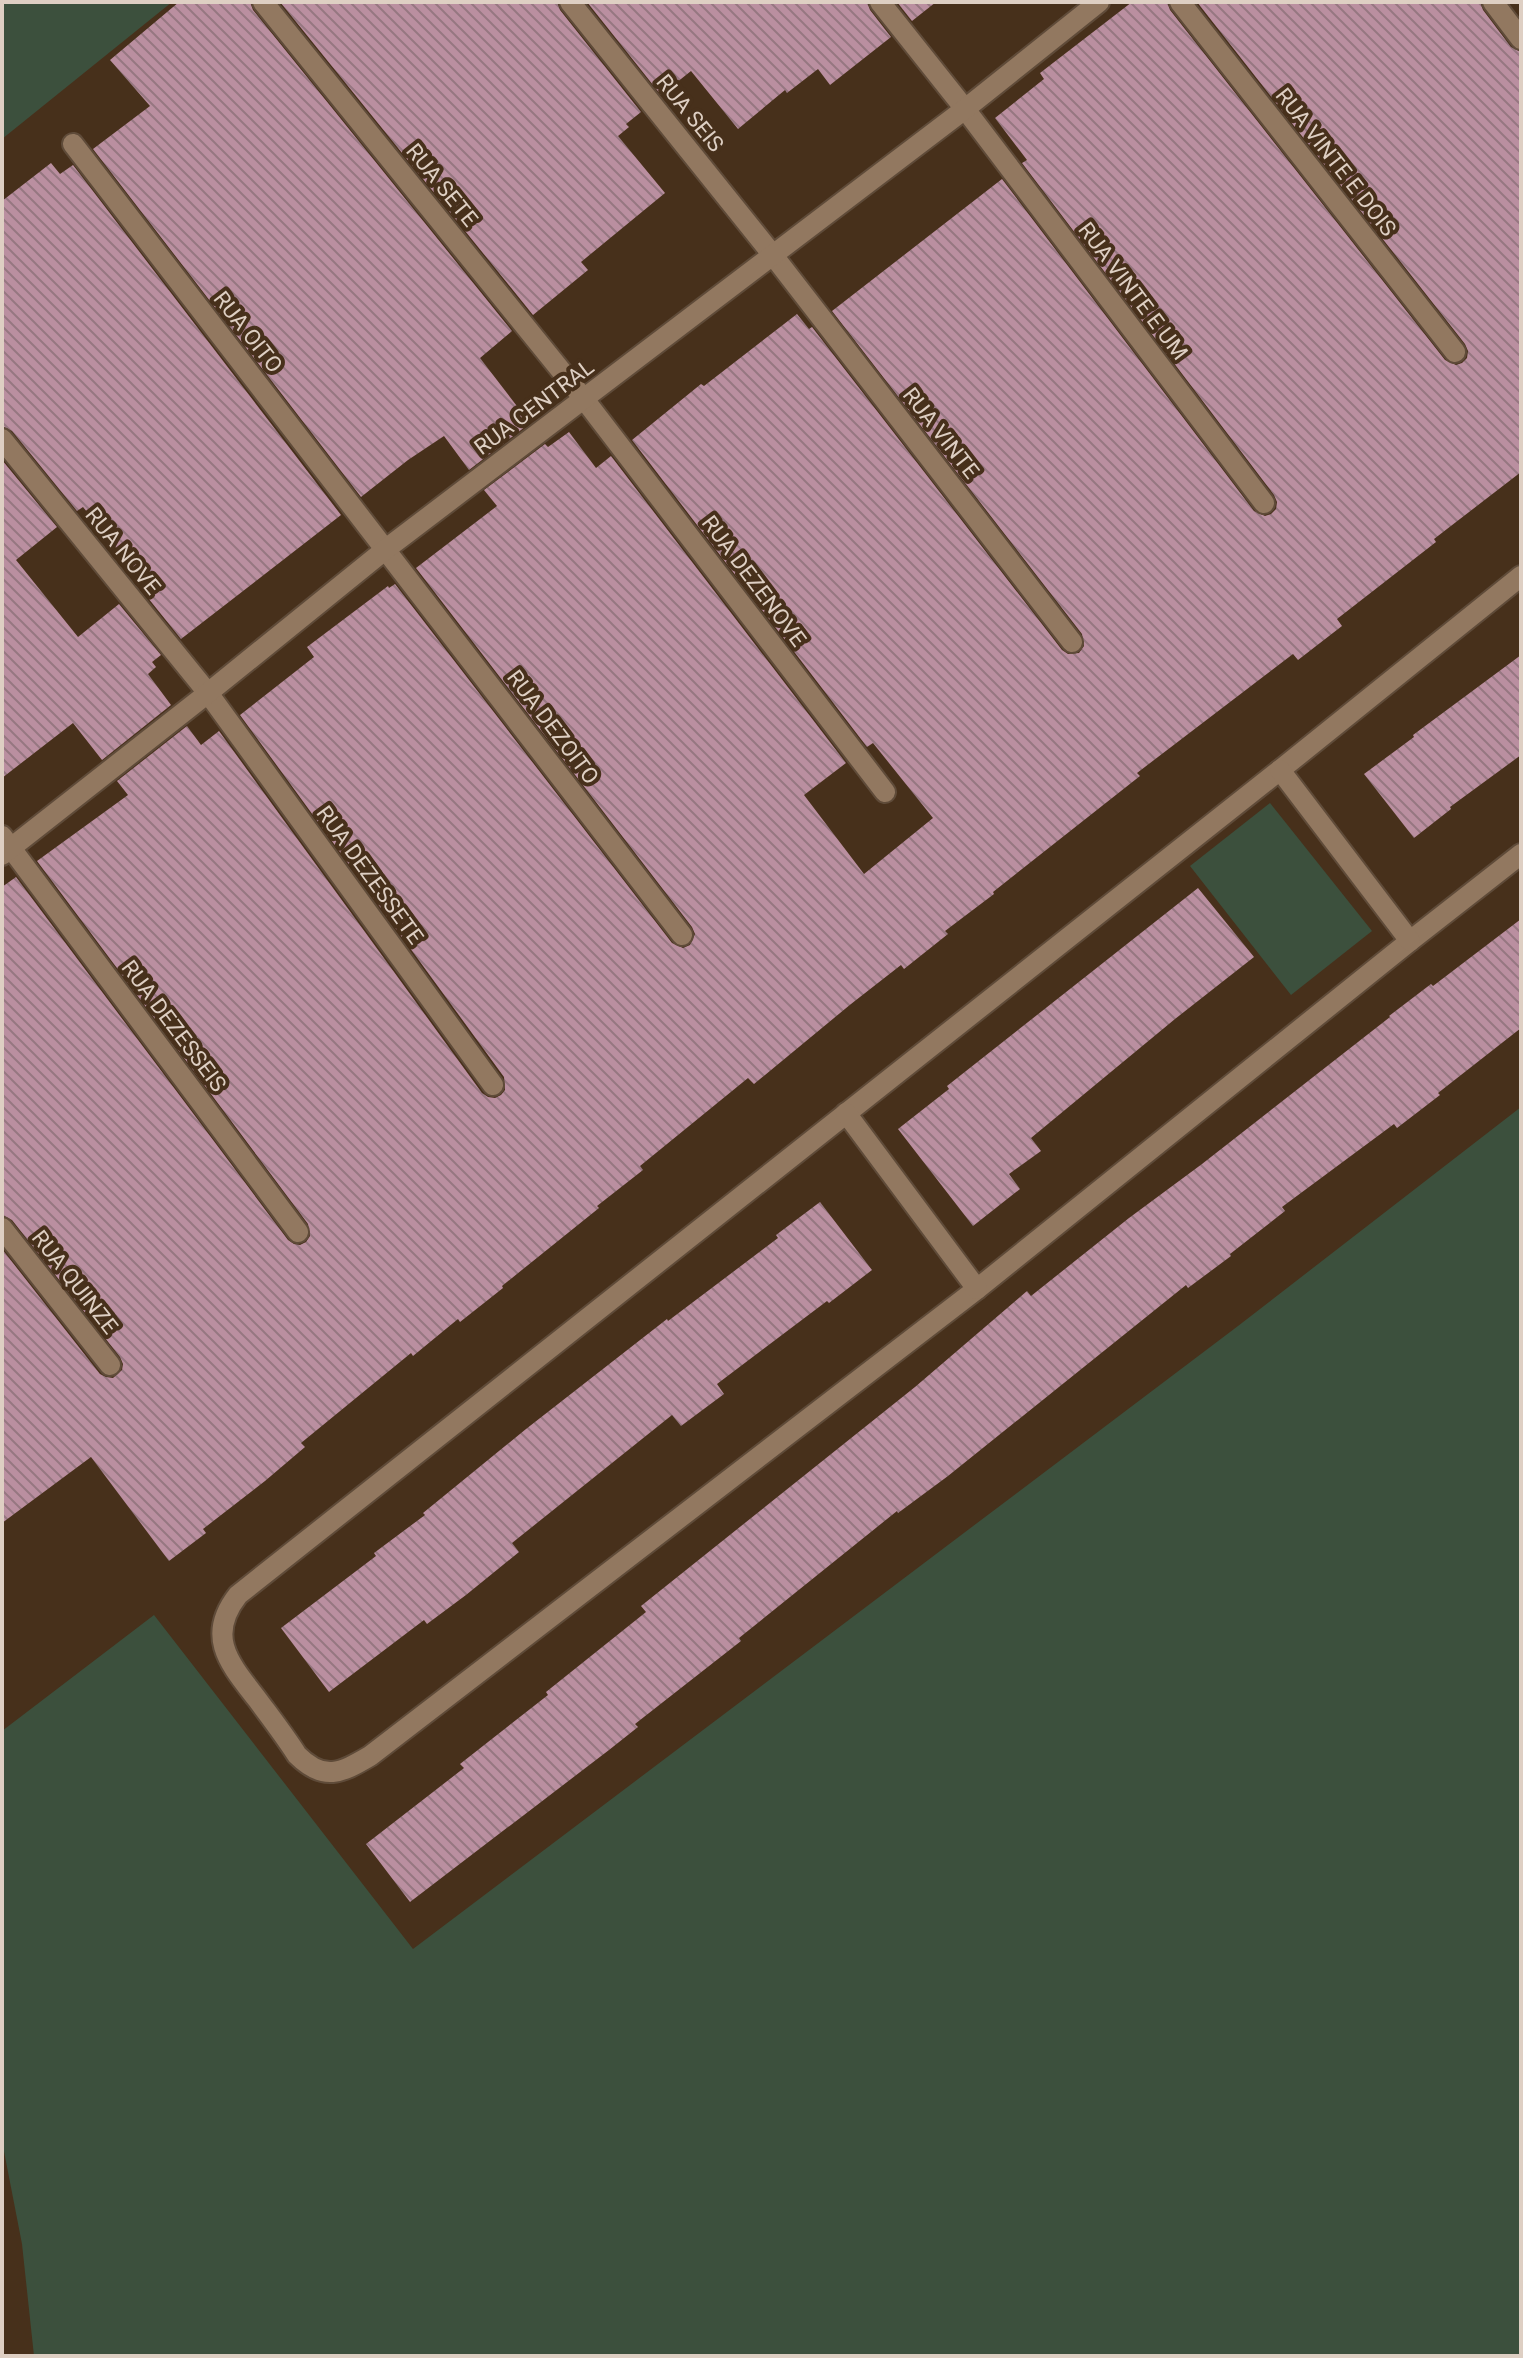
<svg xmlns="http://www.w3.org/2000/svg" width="1523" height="2358" font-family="Roboto,sans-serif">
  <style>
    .green { fill: #3c503d }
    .building { fill: url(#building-back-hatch) }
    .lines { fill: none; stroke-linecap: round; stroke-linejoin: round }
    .minor-casing { stroke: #5f4b39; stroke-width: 24 }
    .minor { stroke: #927860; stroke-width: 20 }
    .labels { text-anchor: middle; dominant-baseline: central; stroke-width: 8; stroke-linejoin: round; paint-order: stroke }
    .street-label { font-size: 22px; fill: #decfc3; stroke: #47301b }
  </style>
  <defs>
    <pattern id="building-back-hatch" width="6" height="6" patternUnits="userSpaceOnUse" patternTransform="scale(2)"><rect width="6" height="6" fill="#ba8fa0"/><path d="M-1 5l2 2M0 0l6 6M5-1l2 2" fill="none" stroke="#967781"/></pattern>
  </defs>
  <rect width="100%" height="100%" fill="#47301b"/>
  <g class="green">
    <path d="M2,2H172L2,139Z"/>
    <path d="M1270,803L1372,931L1291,995L1190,866Z"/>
    <path d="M1521,1107V2356H34L22,2244L2,2141V1731L154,1615L413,1949L1238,1326Z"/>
  </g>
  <g class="building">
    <path d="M179,2H250L253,10L512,331L480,358L530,423L469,470L444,436L408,460L361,497L93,149L150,106L110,60Z"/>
    <path d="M280,2H557L560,10L641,112L626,124L629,127L618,136L665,193L581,262L588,270L533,315Z"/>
    <path d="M587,2H867L870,10L891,37L830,85L818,69L787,93L785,90L738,129L691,71L661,95Z"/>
    <path d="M897,2H936L912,21Z"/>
    <path d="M1132,2H1167L1170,10L1445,360L1456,365L1462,363L1467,358L1468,351L1465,344L1197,2H1480L1483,10L1511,47L1521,52V472L1434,539L1436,542L1337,619L1342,626L1298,660L1293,654L1137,773L1140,776L993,892L994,894L945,931L948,934L904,969L901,965L851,1004L754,1084L748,1078L640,1166L643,1170L597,1206L599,1208L502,1286L503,1288L460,1322L458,1319L413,1356L411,1353L301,1443L305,1447L265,1481L203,1529L206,1533L169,1561L91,1457L2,1523V1249L100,1374L106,1377L113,1378L122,1370L123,1364L120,1357L12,1220L2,1215V887L16,877L288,1240L294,1244L300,1245L306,1242L310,1236L308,1224L37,861L128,795L117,781L187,726L201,745L219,731L482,1093L488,1097L495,1098L501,1095L505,1090L504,1077L240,715L314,657L307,647L388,586L389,588L395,584L672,943L683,948L690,945L695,934L692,927L416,568L497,506L484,490L545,444L548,447L569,432L596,468L611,456L846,763L804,795L864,874L933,818L873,743L867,747L632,440L701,384L704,386L797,314L809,329L812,327L1062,650L1068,654L1079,653L1084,646L1082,634L832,311L1002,179L1254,511L1265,516L1271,514L1276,509L1277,502L1274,495L1022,163L1027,160L995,118L1044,79L1040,73Z"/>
    <path d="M51,163L60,174L73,165L341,515L181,639L140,588L145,584L83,507L77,511L12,431L2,426V201Z"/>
    <path d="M2,460L57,527L16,560L78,637L119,604L161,655L152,662L156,667L148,674L171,705L102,760L73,723L2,778Z"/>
    <path d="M1521,655V755L1450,807L1451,809L1414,838L1364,774L1414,737L1413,735Z"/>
    <path d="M1198,888L1254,957L1175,1019L1031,1138L1041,1151L1009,1174L1020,1189L973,1226L898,1129L949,1089L947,1086Z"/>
    <path d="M1521,919V1028L1438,1093L1440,1095L1397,1128L1394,1124L1282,1207L1285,1211L1230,1254L1231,1256L1188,1288L1186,1285L948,1476L898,1513L897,1511L739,1638L741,1641L635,1724L638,1727L609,1750L410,1902L366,1844L464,1768L460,1764L548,1695L546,1692L646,1612L641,1606L915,1387L1027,1291L1031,1296L1129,1218L1202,1164L1390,1017L1389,1016L1431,984L1433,986Z"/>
    <path d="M820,1202L872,1270L829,1303L827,1301L717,1384L724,1394L681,1426L672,1415L512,1543L519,1552L466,1595L427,1624L424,1620L329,1692L281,1628L376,1556L374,1553L425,1515L423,1513L526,1429L667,1319L668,1321L778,1238L776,1235Z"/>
  </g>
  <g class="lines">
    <g class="minor-casing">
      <g id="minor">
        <path d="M263,2L584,399L885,792"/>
        <path d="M570,2L772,254L1072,642"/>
        <path d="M880,2L965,109L1264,503"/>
        <path d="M1180,2L1455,352"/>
        <path d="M1493,2L1521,39"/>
        <path d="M73,144L682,935"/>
        <path d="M2,439L208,693L493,1085"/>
        <path d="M1521,576L1280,770L238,1595C205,1637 230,1664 257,1699C271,1718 285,1736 297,1755C324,1782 341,1773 370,1756L977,1289L1410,941L1521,854"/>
        <path d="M1280,770L1410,941"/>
        <path d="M2,836L298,1232"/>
        <path d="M2,855L208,693L386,549L965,109L1099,2"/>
        <path d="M846,1113L977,1289"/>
        <path d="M2,1228L110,1365"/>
      </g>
    </g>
    <use href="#minor" class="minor"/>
  </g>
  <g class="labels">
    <g class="street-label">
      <text transform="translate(690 113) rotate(51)">RUA SEIS</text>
      <text transform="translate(1336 162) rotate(52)">RUA VINTE E DOIS</text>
      <text transform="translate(442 185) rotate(51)">RUA SETE</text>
      <text transform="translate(1133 291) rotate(53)">RUA VINTE E UM</text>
      <text transform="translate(248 332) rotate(52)">RUA OITO</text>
      <text transform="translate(534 407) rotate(-37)">RUA CENTRAL</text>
      <text transform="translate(941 433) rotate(52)">RUA VINTE</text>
      <text transform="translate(123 551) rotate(51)">RUA NOVE</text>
      <text transform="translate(754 581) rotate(53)">RUA DEZENOVE</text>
      <text transform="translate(553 727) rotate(53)">RUA DEZOITO</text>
      <text transform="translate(370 875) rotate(54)">RUA DEZESSETE</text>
      <text transform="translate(174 1026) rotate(53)">RUA DEZESSEIS</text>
      <text transform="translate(75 1282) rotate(52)">RUA QUINZE</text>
    </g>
  </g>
  <rect width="1523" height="2358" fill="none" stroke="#decfc3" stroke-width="8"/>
</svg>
